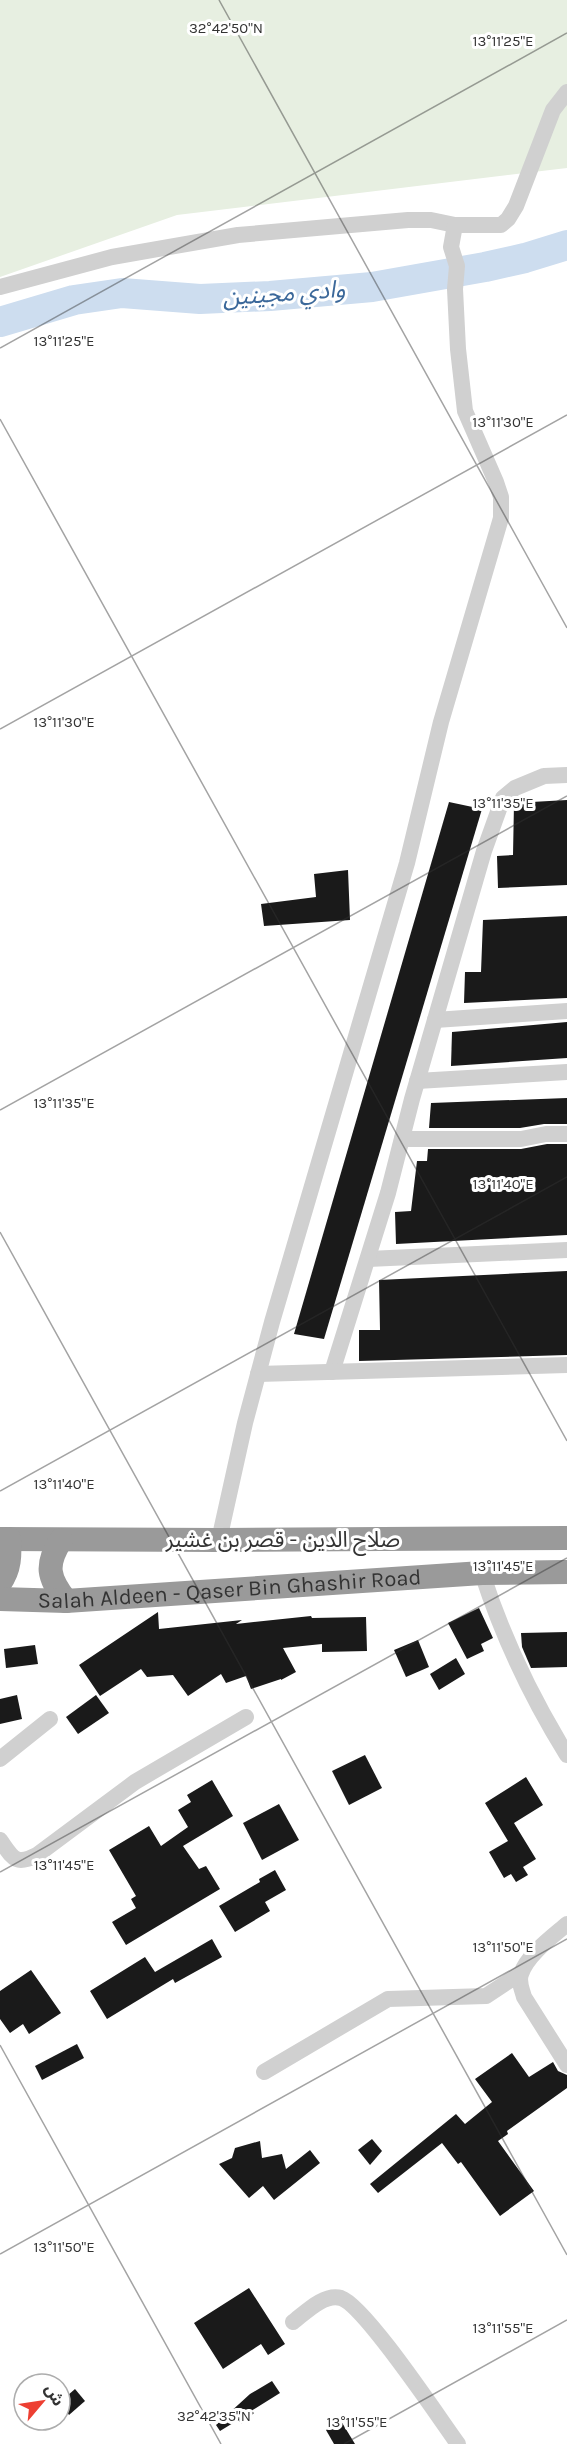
<svg xmlns="http://www.w3.org/2000/svg" width="567" height="2444" font-family="Karla,'Noto Sans Arabic',sans-serif">
  <style>
    .green { fill: #e7efe1 }
    .lines { fill: none; stroke-linecap: round; stroke-linejoin: round }
    .river { stroke: #cdddef; stroke-width: 30 }
    .building { fill: #1a1a1a }
    .minor { stroke: #d0d0d0; stroke-width: 16 }
    .highway { stroke: #9a9a9a; stroke-width: 24 }
    .ticks { fill: none; stroke: #333; stroke-width: 1.5; stroke-opacity: 0.45 }
    .labels { text-anchor: middle; dominant-baseline: central; stroke-width: 6; stroke-linejoin: round; paint-order: stroke }
    .street-label { font-size: 22px; fill: #333; stroke: #fff }
    .water-label { font-size: 24px; font-style: italic; fill: #3b689a; stroke: #fff }
    .ticks-label { font-size: 15px; text-anchor: middle; fill: #333; stroke: #fff; stroke-width: 6; stroke-linejoin: round; paint-order: stroke }
  </style>
  <rect width="100%" height="100%" fill="#fff"/>
  <path class="green" d="M0,0H567V168L177,215L0,277Z"/>
  <g class="lines">
    <path class="river" d="M0,322L74,300L122,293L200,299L270,296L372,287L485,267L525,258L567,245"/>
  </g>
  <g class="building">
    <path d="M567,800V885L498,888L497,856L513,855L514,803Z"/>
    <path d="M449,802L482,809L324,1339L294,1334Z"/>
    <path d="M348,870L350,920L264,926L261,904L316,897L314,874Z"/>
    <path d="M567,916V998L464,1003L465,972H481L483,920Z"/>
    <path d="M567,1022V1058L451,1066L452,1032Z"/>
    <path d="M567,1098V1124H544L520,1128H429L431,1103Z"/>
    <path d="M547,1144H567V1235L396,1244L395,1212L411,1211L417,1161H427L428,1149H521Z"/>
    <path d="M567,1271V1355L359,1361V1330H380L379,1280Z"/>
    <path d="M479,1608L493,1638L481,1644L484,1651L467,1659L448,1623Z"/>
    <path d="M158,1612L159,1629L242,1620L236,1624L311,1616L312,1618L366,1617L367,1651L322,1652V1644L283,1648L296,1672L281,1680V1679L251,1689L246,1676L226,1683L221,1674L188,1696L173,1675L147,1677L141,1669L100,1696L79,1665Z"/>
    <path d="M567,1632V1667L531,1668L522,1647L521,1633Z"/>
    <path d="M418,1640L429,1667L406,1677L394,1650Z"/>
    <path d="M35,1645L38,1664L6,1668L4,1649Z"/>
    <path d="M456,1658L465,1674L439,1690L430,1674Z"/>
    <path d="M17,1695L22,1719L0,1724V1699Z"/>
    <path d="M96,1695L109,1713L78,1734L66,1717Z"/>
    <path d="M365,1755L382,1788L349,1805L332,1771Z"/>
    <path d="M526,1777L543,1805L514,1823L536,1859L523,1867L528,1875L516,1882L511,1874L504,1878L489,1852L508,1841L485,1803Z"/>
    <path d="M212,1780L233,1816L183,1846L199,1869L206,1866L220,1889L126,1945L112,1922L136,1908L131,1899L136,1896L109,1850L149,1826L161,1846L188,1827L178,1810L191,1802L187,1795Z"/>
    <path d="M279,1804L299,1840L262,1860L243,1823Z"/>
    <path d="M275,1870L286,1890L265,1902L270,1911L235,1932L219,1906L260,1882L259,1879Z"/>
    <path d="M212,1939L222,1957L175,1983L173,1979L107,2019L90,1991L145,1957L155,1972Z"/>
    <path d="M31,1970L61,2013L29,2034L23,2024L10,2033L0,2019V1991Z"/>
    <path d="M77,2044L84,2058L42,2080L35,2066Z"/>
    <path d="M512,2053L529,2077L553,2062L558,2071L567,2075V2088L507,2131L508,2134L498,2141L534,2191L500,2216L461,2162L458,2164L442,2143L378,2193L370,2184L456,2114L465,2124L492,2102L475,2079Z"/>
    <path d="M372,2139L382,2151L370,2165L358,2150Z"/>
    <path d="M260,2141L262,2158L282,2154L286,2169L310,2150L320,2163L274,2200L263,2186L249,2198L219,2164L232,2158L235,2148Z"/>
    <path d="M249,2288L285,2344L268,2355L261,2344L223,2369L194,2323Z"/>
    <path d="M272,2381L280,2393L251,2411L254,2413L242,2424L238,2420L220,2431L216,2425L250,2394Z"/>
    <path d="M75,2389L85,2401L69,2415L60,2402Z"/>
    <path d="M341,2421L355,2444H334L326,2430Z"/>
  </g>
  <g class="lines">
    <g class="minor">
      <path d="M0,287L112,257L238,235L408,220H431L455,225H501L508,219L516,206L553,110L567,92"/>
      <path d="M435,1020L567,1011"/>
      <path d="M417,1081L567,1072"/>
      <path d="M402,1139H521L546,1134H567"/>
      <path d="M368,1259L567,1250"/>
      <path d="M332,1372L388,1193L412,1099L484,851L503,798L515,788L544,776L567,775"/>
      <path d="M258,1374L567,1365"/>
      <path d="M219,1540L245,1423L272,1322L407,863L441,722L501,518V497L496,482L465,411L458,349L455,289L457,266L451,247L455,225"/>
      <path d="M482,1573C503,1638 531,1697 567,1755"/>
      <path d="M0,1759L50,1719"/>
      <path d="M0,1840C13,1858 15,1866 37,1855L135,1782L246,1717"/>
      <path d="M567,1924C553,1936 527,1955 521,1974C518,1982 522,1989 524,1997L567,2065"/>
      <path d="M264,2072L388,1999L486,1996L521,1973"/>
      <path d="M293,2322C305,2313 324,2293 341,2298C365,2306 439,2418 458,2444"/>
    </g>
    <g class="highway">
      <path d="M0,1539L219,1540L567,1538"/>
      <path d="M61,1540C45,1565 48,1578 66,1601"/>
      <path d="M0,1583C10,1569 10,1555 9,1539"/>
      <path id="s1" d="M0,1599L66,1601L482,1573L567,1572"/>
    </g>
  </g>
  <path class="ticks" d="M219,0L567,628M0,348L567,33M0,419L567,1441M0,729L567,415M0,1110L567,796M0,1232L567,2255M0,1491L567,1177M0,1872L567,1558M0,2045L221,2444M0,2254L567,1939M344,2444L567,2320"/>
  <g class="labels">
    <g class="street-label">
      <text x="283" y="1540">صلاح الدين - قصر بن غشير</text>
      <text stroke="none"><textPath href="#s1" startOffset="230">Salah Aldeen - Qaser Bin Ghashir Road</textPath></text>
    </g>
    <g class="water-label">
      <text transform="translate(284 293) rotate(-4)">وادي مجينين</text>
    </g>
  </g>
  <g class="ticks-label">
    <text x="226" y="33">32°42'50"N</text>
    <text x="503" y="46">13°11'25"E</text>
    <text x="64" y="346">13°11'25"E</text>
    <text x="503" y="427">13°11'30"E</text>
    <text x="64" y="727">13°11'30"E</text>
    <text x="503" y="808">13°11'35"E</text>
    <text x="64" y="1108">13°11'35"E</text>
    <text x="503" y="1189">13°11'40"E</text>
    <text x="64" y="1489">13°11'40"E</text>
    <text x="503" y="1571">13°11'45"E</text>
    <text x="64" y="1870">13°11'45"E</text>
    <text x="503" y="1952">13°11'50"E</text>
    <text x="64" y="2252">13°11'50"E</text>
    <text x="503" y="2333">13°11'55"E</text>
    <text x="214" y="2421">32°42'35"N</text>
    <text x="357" y="2427">13°11'55"E</text>
  </g>
  <g transform="translate(42 2402) rotate(61)"><circle r="28" fill="#ffffff" stroke="#adadad" stroke-width="1.5"/>
  <path d="M0-4.5L10 22L0 15L-10 22Z" fill="#ed3f32"/>
  <text y="-9" font-size="16" font-weight="bold" text-anchor="middle" fill="#333333">ش</text>
  </g>
</svg>
